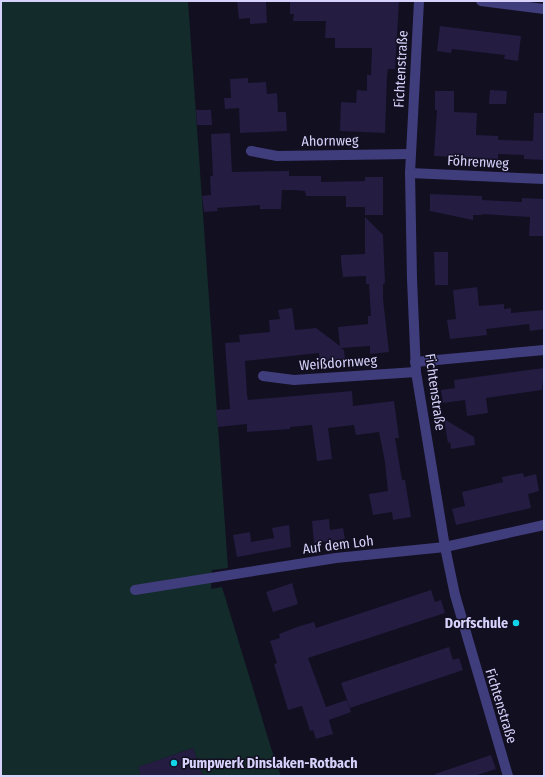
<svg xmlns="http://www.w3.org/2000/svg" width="545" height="777" font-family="'Fira Sans Condensed',sans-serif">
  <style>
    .green { fill: #132b2a }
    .building { fill: #241c41 }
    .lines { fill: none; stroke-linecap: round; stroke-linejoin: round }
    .minor { stroke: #403d7d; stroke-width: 10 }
    .poi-dot { fill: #11d4ea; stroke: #120f21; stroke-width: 1.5 }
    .labels { text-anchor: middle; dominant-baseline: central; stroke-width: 3; stroke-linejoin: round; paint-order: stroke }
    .street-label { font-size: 14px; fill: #d7d2fc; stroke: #120f21 }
    .poi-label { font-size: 14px; font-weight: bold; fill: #d7d2fc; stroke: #120f21; text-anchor: end }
  </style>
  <rect width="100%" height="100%" fill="#120f21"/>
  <path class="green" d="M1,1H188L228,568L212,570L211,589L222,587L272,751L281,776H203L193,748L139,767L141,776H1Z"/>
  <g class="building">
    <path d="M237,1H266L267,23L250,24V18L239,19Z"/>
    <path d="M290,1H399L395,69H388L387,76L385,133L340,131L341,102L356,103L357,90L367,91V75H371L372,48H335V38H325L326,21H293L294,14H290Z"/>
    <path d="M440,26L521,36L518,61L504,59L505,55L452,49L451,53L437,51Z"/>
    <path d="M248,78V83L266,82L267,94L277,93L278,112H286L287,131L240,133L239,108L225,109L224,98H231L230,79Z"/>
    <path d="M490,90L507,91L506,104H489Z"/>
    <path d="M435,91H454V112L477,113L476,135L498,136V140L533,141L534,113H544V160L524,159V155L498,154V162L483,161V158L434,156L437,110H435Z"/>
    <path d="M196,110H211L212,125H197Z"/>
    <path d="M230,133L232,172L289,171V176H321V182L365,181V177H383V215H365V207H346V196H306L305,191L295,190H282L281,209H260V205L217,208L218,211L204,212L202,196L211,195L210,176H213L211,134Z"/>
    <path d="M430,194L482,196V200L522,202V198L544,199V236H529L530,217L482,214V215H473V220L430,211Z"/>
    <path d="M365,217L383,235L385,283L383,284V299L389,352L370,354V346L341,348L344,350L346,367L320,369L319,353L245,361L247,395L248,400L352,391L353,406L394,401L399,438H395L402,480H405L411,517L393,520L392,512L373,515L369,494L388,491L385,462L379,432L356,435L354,425L328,428L332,459L317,461L312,425L290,427V429L247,432V424L218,427L216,410L230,409L225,343L240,342L239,335L270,332L269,320L280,319L278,310L292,308L295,330L316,328L340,346L338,327L368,324V316H371L369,284H366V276L343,277L341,261V255L365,254Z"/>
    <path d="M434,252H448V285H435Z"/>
    <path d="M477,287L479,306L504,304V309L511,308V313L544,310V329L530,331L529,324L486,329L487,335L450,339L447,320L456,319L453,290Z"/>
    <path d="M544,368L542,390L486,398L488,413L467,416L465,400L443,403L441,390L455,388L454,380Z"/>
    <path d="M444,419L474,437L475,445L451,449L450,442L448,443Z"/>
    <path d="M523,473L524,477L536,474L539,491L528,494L531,508L456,525L452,509L465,506L462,492L503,482L502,477Z"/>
    <path d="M329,519L330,530L343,528L345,539L314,543L312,521Z"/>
    <path d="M289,525L291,547L237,557L233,535L250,532L251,542L274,538L272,528Z"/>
    <path d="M292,583L298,604L273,612L266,592Z"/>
    <path d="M431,590L435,602L441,600L445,613L308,658L326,707L347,700L351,712L329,720L333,734L316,739L313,730L310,731L302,706L288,710L274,664L277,663L270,641L280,638L279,634L297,627L314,622L316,628Z"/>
    <path d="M449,647L453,660L459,658L463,670L350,708L341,683Z"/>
    <path d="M193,748L203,776H141L138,767Z"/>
    <path d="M491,755L496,769L474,776H435V774Z"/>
  </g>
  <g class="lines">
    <g class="minor">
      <path d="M419,1L410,173L412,279L416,372L445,547L455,595L508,776"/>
      <path d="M481,1L544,9"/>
      <path d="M251,151L277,156L411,154"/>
      <path d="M410,173L544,179"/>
      <path d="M415,362L544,350"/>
      <path d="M263,376L294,380L416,372"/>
      <path d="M135,590L336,558L445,547L544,525"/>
    </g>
  </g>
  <g class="poi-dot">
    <circle cx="516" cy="623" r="4"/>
    <circle cx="174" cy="763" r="4"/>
  </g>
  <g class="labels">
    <g class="street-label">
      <text transform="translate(401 69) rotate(-87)">Fichtenstraße</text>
      <text transform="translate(330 141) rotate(-1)">Ahornweg</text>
      <text transform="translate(478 162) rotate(3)">Föhrenweg</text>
      <text transform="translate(338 363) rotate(-4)">Weißdornweg</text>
      <text transform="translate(435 392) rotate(82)">Fichtenstraße</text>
      <text transform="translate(338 545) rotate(-7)">Auf dem Loh</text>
      <text transform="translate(501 706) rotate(73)">Fichtenstraße</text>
    </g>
    <g class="poi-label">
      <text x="508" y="623">Dorfschule</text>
      <text x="182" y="763" text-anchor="start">Pumpwerk Dinslaken-Rotbach</text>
    </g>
  </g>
  <rect width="545" height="777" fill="none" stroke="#d7d2fc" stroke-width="4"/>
</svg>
